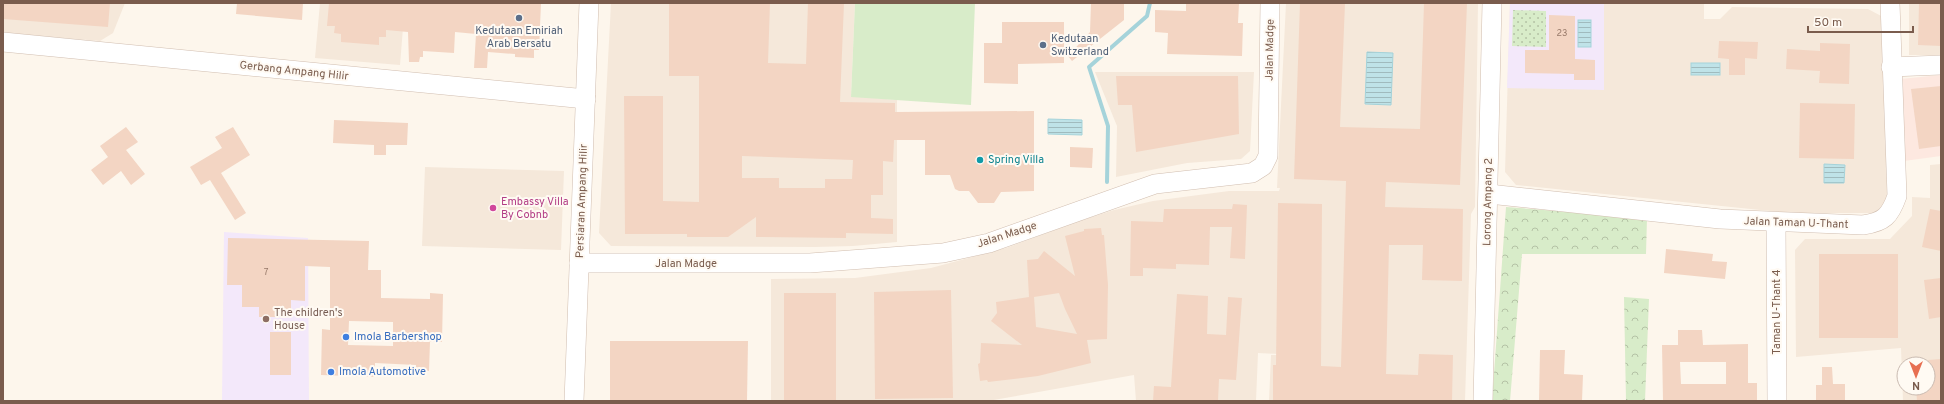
<svg xmlns="http://www.w3.org/2000/svg" width="1944" height="404" font-family="Overpass,sans-serif">
  <style>
    .residential { fill: #f5e8da; fill-rule: evenodd }
    .commercial { fill: #fde8e0 }
    .education { fill: #f3e8fa }
    .grass { fill: #d8ecc9 }
    .forest { fill: url(#forest-crowns) }
    .park { fill: url(#park-dots) }
    .water { fill: url(#water-rules); stroke: #a5d3da }
    .lines { fill: none; stroke-linecap: round; stroke-linejoin: round }
    .stream { stroke: #a5d3da; stroke-width: 4 }
    .building { fill: #f3d5c3; fill-rule: evenodd }
    .minor-casing { stroke: #d1beb0; stroke-width: 20 }
    .minor { stroke: #fff; stroke-width: 19 }
    .service-dot { fill: #5c6f8a; stroke: #fffaf3; stroke-width: 1.5 }
    .culture-dot { fill: #0f9aa8; stroke: #fffaf3; stroke-width: 1.5 }
    .hotel-dot { fill: #d1479c; stroke: #fffaf3; stroke-width: 1.5 }
    .education-dot { fill: #8d6e63; stroke: #fffaf3; stroke-width: 1.5 }
    .shop-dot { fill: #3f7fe0; stroke: #fffaf3; stroke-width: 1.5 }
    .labels { text-anchor: middle; dominant-baseline: central; stroke-width: 4; stroke-linejoin: round; paint-order: stroke }
    .number-label { font-size: 9px; fill: #987a6a }
    .service-label { font-size: 11px; fill: #4e5e75; stroke: #fffaf3 }
    .street-label { font-size: 11px; fill: #7a5c4d; stroke: #fffaf3 }
    .culture-label { font-size: 11px; fill: #0d838f; stroke: #fffaf3; text-anchor: start }
    .hotel-label { font-size: 11px; fill: #b23c85; stroke: #fffaf3; text-anchor: start }
    .education-label { font-size: 11px; fill: #785e54; stroke: #fffaf3; text-anchor: start }
    .shop-label { font-size: 11px; fill: #366cbe; stroke: #fffaf3; text-anchor: start }
  </style>
  <defs>
    <pattern id="forest-crowns" width="20" height="18" patternUnits="userSpaceOnUse"><rect width="20" height="18" fill="#d8ecc9"/><path d="M2 6a3 3 0 1 1 6 0M12 15a3 3 0 1 1 6 0" fill="none" stroke="#b4c2a5"/></pattern>
    <pattern id="park-dots" width="8" height="8" patternUnits="userSpaceOnUse"><rect width="8" height="8" fill="#d8ecc9"/><path d="M2 2h.1M6 6h.1" fill="none" stroke="#b4c2a5" stroke-width="1.8" stroke-linecap="round"/></pattern>
    <pattern id="water-rules" width="6" height="5" patternUnits="userSpaceOnUse"><rect width="6" height="5" fill="#bfe3e8"/><path d="M0 2.5h6" fill="none" stroke="#a0bbbe"/></pattern>
  </defs>
  <rect width="100%" height="100%" fill="#fdf6ec"/>
  <g class="residential">
    <path d="M3,3H125L113,33L100,41L3,33Z"/>
    <path d="M320,3H405L400,65L315,58Z"/>
    <path d="M611,3H855L851,96L897,100V242L853,246L815,247L611,246L599,233Z"/>
    <path d="M1286,3H1478L1475,207L1471,214L1465,401H1269L1271,355H1298L1258,353L1256,401H1136L1134,375L988,401H771V279L855,278L931,268L1006,248L1079,221L1114,210L1153,201L1229,191H1279L1280,188H1277Z"/>
    <path d="M1510,3H1704V19H1720L1732,7L1868,9L1883,17L1887,202L1875,213H1791L1516,185L1505,172Z"/>
    <rect x="1909" y="3" width="32" height="52"/>
    <path d="M1095,72H1254L1250,151L1241,159L1187,163L1116,177L1117,126Z"/>
    <path d="M1941,164V401H1903L1901,348L1796,357L1795,250L1805,239H1890L1912,216V197L1930,198V165ZM1904,364H1928V388H1904Z"/>
    <path d="M425,167L564,171L561,250L422,246Z"/>
  </g>
  <path class="commercial" d="M1941,75V156L1904,161L1900,79Z"/>
  <g class="education">
    <path d="M1510,3H1604V90L1507,88Z"/>
    <path d="M224,232L308,238L309,401H222Z"/>
  </g>
  <path class="grass" d="M855,3H975L971,105L851,97Z"/>
  <g class="forest">
    <path d="M1506,207L1647,218L1646,254H1522L1510,401H1492Z"/>
    <path d="M1624,297L1649,299L1645,401H1626Z"/>
  </g>
  <path class="park" d="M1513,10L1546,11V47L1512,46Z"/>
  <g class="water">
    <rect x="1578" y="20" width="13" height="27"/>
    <path d="M1367,52L1393,53L1391,105L1365,104Z"/>
    <rect x="1691" y="63" width="29" height="12"/>
    <path d="M1048,119L1082,120V135L1048,134Z"/>
    <path d="M1824,164L1845,165L1844,183H1824Z"/>
  </g>
  <g class="lines">
    <path class="stream" d="M1107,182L1108,126L1089,67L1147,16L1150,3"/>
  </g>
  <g class="building">
    <path d="M3,3H110L108,27L3,19Z"/>
    <path d="M237,3H303L302,20L236,14Z"/>
    <path d="M329,3H541L539,50H534V58L515,57V54L488,52L487,68H474L476,34L455,32L454,53L423,51V57H420L419,62H409L408,32L386,30V37H379V45L341,42V34L334,33L335,26H327Z"/>
    <path d="M669,3H770L768,63L806,64L808,3H844L840,102L895,103V112L1034,111V191L1001,192L994,203H978L969,191H959L955,189L950,175H925V140H894L893,162L883,161V195H871V218L893,219V234L846,233V238L756,237V217L728,237H687V234H625L624,96H663V201L699,202V76H669ZM742,156L853,160L852,179H825V188H779V178H742Z"/>
    <path d="M1091,3H1124V20L1072,61L1068,56L1090,32Z"/>
    <path d="M1186,3H1239L1238,23H1243L1242,56L1167,54L1168,33L1155,32V10L1186,11Z"/>
    <path d="M1300,3H1345L1340,127L1420,129L1424,3H1467L1460,185L1386,182L1385,207L1463,209L1462,281L1422,280L1423,245H1389L1386,374L1418,375L1419,354L1453,355L1452,401H1273V365H1276L1278,203L1322,204L1321,366L1341,367L1346,181L1294,179Z"/>
    <path d="M1919,3H1941V46L1918,45Z"/>
    <path d="M1549,15L1575,16V59L1595,60V80H1574V74L1525,73V50H1549Z"/>
    <path d="M1002,22H1064V63L1018,64V84L984,83V43H1002Z"/>
    <path d="M1719,41L1758,42L1757,59L1745,58V75H1729V59L1718,58Z"/>
    <path d="M1820,43L1850,44L1849,84L1819,83L1820,71L1786,69L1787,49L1820,51Z"/>
    <path d="M1116,76H1238L1239,134L1136,152L1132,105H1118Z"/>
    <path d="M1941,86V146L1919,149L1911,89Z"/>
    <path d="M1800,103L1855,104L1854,159L1799,158Z"/>
    <path d="M334,120L408,123L407,145H386V155H374V145L333,143Z"/>
    <path d="M126,127L138,142L126,150L145,174L131,185L121,171L103,185L91,170L108,157L100,146Z"/>
    <path d="M233,127L250,155L221,173L246,213L235,220L210,180L201,185L190,167L222,148L215,137Z"/>
    <path d="M1070,147L1093,148L1092,168L1070,167Z"/>
    <path d="M1233,204L1247,205L1245,259L1230,258L1232,227H1210L1209,265L1176,264V269L1143,268V276H1130L1131,221L1163,222L1164,209H1232Z"/>
    <path d="M1930,209L1941,211V251L1922,247Z"/>
    <path d="M1101,228L1102,235H1104L1108,285L1107,339L1087,340L1091,363L1038,376L988,382L987,380L980,381L978,364L980,363L981,343L1022,345L991,321L997,313L996,302L1029,297L1027,260L1038,259L1044,251L1075,276L1065,236L1084,231V229ZM1059,293L1065,309L1077,334L1036,327L1034,297Z"/>
    <path d="M228,238L369,241L368,270H381V298L430,299V293L443,294L442,342H430L429,371H416V365L375,363V377L321,375L322,329L330,330V267L305,266V301L291,300V310H275V317H259V307H242V285H227ZM349,321L393,322V346L348,345Z"/>
    <path d="M1666,249L1713,254L1712,261L1727,262L1725,279L1664,273Z"/>
    <rect x="1819" y="254" width="79" height="84"/>
    <path d="M1941,278V317L1929,319L1924,280Z"/>
    <path d="M951,290L953,398L875,399L874,292Z"/>
    <rect x="784" y="293" width="52" height="108"/>
    <path d="M1177,294L1208,296L1207,334L1226,335L1228,297L1242,298L1236,380L1219,379L1218,401H1153L1154,386L1171,387Z"/>
    <path d="M1678,330H1702L1703,345L1748,344V383H1757V401H1663L1662,345H1678ZM1680,362H1726V384H1681Z"/>
    <rect x="270" y="332" width="21" height="43"/>
    <path d="M610,341H748L747,401H610Z"/>
    <path d="M1540,350H1565L1564,374L1583,375L1582,401H1539Z"/>
    <path d="M1941,359V401H1917L1916,388H1928V360Z"/>
    <path d="M1822,367H1832L1833,384H1845V401H1816V385H1822Z"/>
  </g>
  <g class="lines">
    <g class="minor-casing">
      <g id="minor">
        <path d="M3,42L586,99"/>
        <path d="M1891,67L1941,65"/>
        <path d="M1489,194L1720,219L1863,225C1884,222 1890,216 1897,196L1890,3"/>
        <path d="M1776,222L1777,401"/>
        <path d="M579,263H810L943,253L989,243L1155,184L1252,173L1263,166L1268,156L1270,3"/>
        <path d="M574,401L589,3"/>
        <path d="M1483,401L1492,3"/>
      </g>
    </g>
    <use href="#minor" class="minor"/>
  </g>
  <g class="service-dot">
    <circle cx="519" cy="18" r="4"/>
    <circle cx="1043" cy="45" r="4"/>
  </g>
  <circle class="culture-dot" cx="980" cy="160" r="4"/>
  <circle class="hotel-dot" cx="493" cy="208" r="4"/>
  <circle class="education-dot" cx="266" cy="319" r="4"/>
  <g class="shop-dot">
    <circle cx="346" cy="337" r="4"/>
    <circle cx="331" cy="372" r="4"/>
  </g>
  <g class="labels">
    <g class="number-label">
      <text x="1562" y="33">23</text>
      <text x="266" y="272">7</text>
    </g>
    <g class="service-label">
      <text x="519" y="31">Kedutaan Emiriah<tspan x="519" dy="13">Arab Bersatu</tspan></text>
      <text x="1051" y="39" text-anchor="start">Kedutaan<tspan x="1051" dy="13">Switzerland</tspan></text>
    </g>
    <g class="street-label">
      <text transform="translate(1270 50) rotate(-89)">Jalan Madge</text>
      <text transform="translate(294 71) rotate(6)">Gerbang Ampang Hilir</text>
      <text transform="translate(582 201) rotate(-88)">Persiaran Ampang Hilir</text>
      <text transform="translate(1488 202) rotate(-89)">Lorong Ampang 2</text>
      <text transform="translate(1796 223) rotate(2)">Jalan Taman U-Thant</text>
      <text transform="translate(1007 235) rotate(-18)">Jalan Madge</text>
      <text x="686" y="264">Jalan Madge</text>
      <text transform="translate(1777 312) rotate(-90)">Taman U-Thant 4</text>
    </g>
    <g class="culture-label">
      <text x="988" y="160">Spring Villa</text>
    </g>
    <g class="hotel-label">
      <text x="501" y="202">Embassy Villa<tspan x="501" dy="13">By Cobnb</tspan></text>
    </g>
    <g class="education-label">
      <text x="274" y="313">The children's<tspan x="274" dy="13">House</tspan></text>
    </g>
    <g class="shop-label">
      <text x="354" y="337">Imola Barbershop</text>
      <text x="339" y="372">Imola Automotive</text>
    </g>
  </g>
  <rect width="1944" height="404" fill="none" stroke="#7a5c4d" stroke-width="8"/>
  <g transform="translate(1916 376) rotate(180)"><circle r="19" fill="#fffaf3" stroke="#cabbb1"/>
  <path d="M0-3L7 15L0 10L-7 15Z" fill="#e76f51"/>
  <text y="-6" font-size="11" font-weight="bold" text-anchor="middle" fill="#7a5c4d">N</text>
  </g>
  <path d="M1808 26v6h105v-6" fill="none" stroke="#7a5c4d" stroke-width="2"/>
  <text x="1814" y="26" font-size="12" fill="#7a5c4d" stroke="#fffaf3" stroke-width="3" paint-order="stroke">50 m</text>
</svg>
